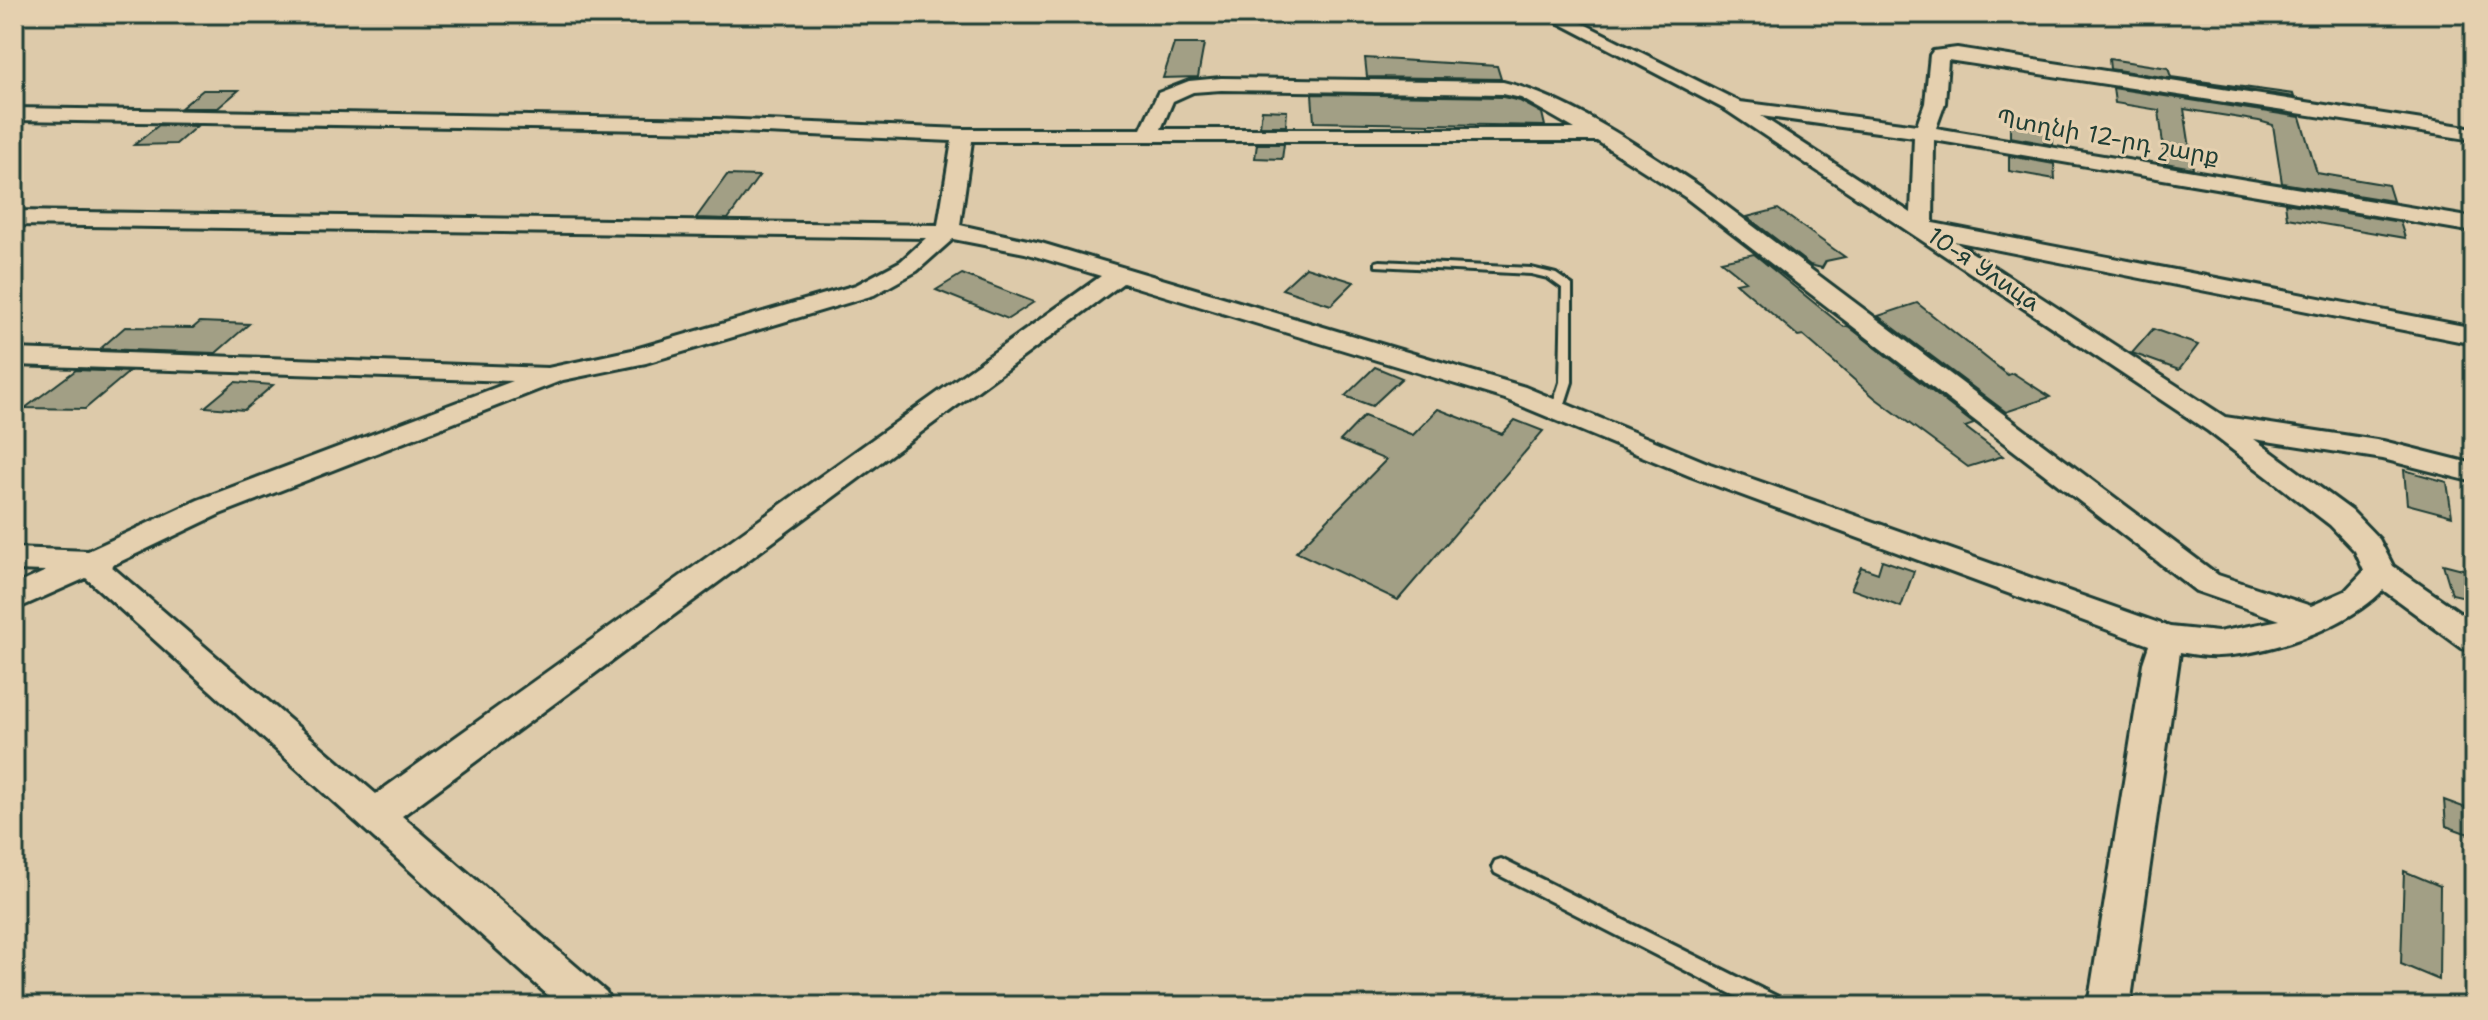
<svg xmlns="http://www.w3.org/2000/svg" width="2488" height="1020" font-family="'Shantell Sans','Noto Sans Armenian',sans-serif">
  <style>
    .building { fill: #a29f85; stroke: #1f3d34; stroke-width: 2 }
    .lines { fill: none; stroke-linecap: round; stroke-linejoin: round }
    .service-casing { stroke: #1f3d34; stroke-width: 6 }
    .minor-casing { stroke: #1f3d34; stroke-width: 6 }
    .service { fill: #e5d0af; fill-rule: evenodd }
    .minor { fill: #e5d0af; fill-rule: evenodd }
    .labels { text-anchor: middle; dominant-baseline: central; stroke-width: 6; stroke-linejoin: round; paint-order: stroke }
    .far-street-label { font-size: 24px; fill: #1f3d34; stroke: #e5d0af }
  </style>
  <rect width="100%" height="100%" fill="#ddcaaa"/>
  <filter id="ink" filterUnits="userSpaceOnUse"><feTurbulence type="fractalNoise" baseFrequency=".0125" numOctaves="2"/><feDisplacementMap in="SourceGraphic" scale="16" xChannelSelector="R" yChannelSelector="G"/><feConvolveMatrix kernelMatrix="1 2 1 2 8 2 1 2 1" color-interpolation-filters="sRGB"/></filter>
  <g filter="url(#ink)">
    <g class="building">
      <path d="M1174,44H1204L1198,77L1163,78Z"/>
      <path d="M1365,58L1497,66L1501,79L1367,77Z"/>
      <path d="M2109,59L2168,68L2171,77L2293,94L2294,97L2110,69Z"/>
      <path d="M2113,88L2300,117L2317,173L2388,185L2393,201L2282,183L2273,125L2259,121L2184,109L2193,168L2165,163L2159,110L2115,103Z"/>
      <path d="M203,90H239L218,108H181Z"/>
      <path d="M1312,94L1503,97L1520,101L1542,113L1545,126L1314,122Z"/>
      <path d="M1262,110L1287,111L1286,126H1260Z"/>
      <path d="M2010,123L2053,130V145L2010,137Z"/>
      <path d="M159,125L197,126L176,144L134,145Z"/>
      <path d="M1257,144H1284L1282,159L1255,158Z"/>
      <path d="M2009,156L2054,164L2055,179L2009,171Z"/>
      <path d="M727,175L759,176L728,219L696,218Z"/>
      <path d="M2285,203L2400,222L2405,238L2287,218Z"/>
      <path d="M1778,209L1835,250L1845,257L1826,261L1822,268L1810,265L1747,217Z"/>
      <path d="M1754,254L1844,327L1848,326L1974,424L1965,427L2003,456L1968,467L1875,398L1803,335L1798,336L1736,283L1746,281L1721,261Z"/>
      <path d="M1306,267L1354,282L1331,305L1282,289Z"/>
      <path d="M962,274L1034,302L1008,319L936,290Z"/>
      <path d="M1917,303L2008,375L2013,373L2050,397L2006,412L1878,316Z"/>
      <path d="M200,322L249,324L216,353L100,349L125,327L193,328Z"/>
      <path d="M2153,329L2198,345L2179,370L2132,353Z"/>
      <path d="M1375,367L1402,378L1372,406L1345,396Z"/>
      <path d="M76,370L129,372L85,409L25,408Z"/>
      <path d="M235,382L273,385L244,410L205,407Z"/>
      <path d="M1438,409L1502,434L1515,420L1543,431L1398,600L1296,552L1386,460L1340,441L1364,416L1413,435Z"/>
      <path d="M2404,470L2447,482L2452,516L2407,504Z"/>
      <path d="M1882,560L1914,571L1901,607L1851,589L1861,567L1878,573Z"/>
      <path d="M2443,564L2474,572V599L2452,594Z"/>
      <path d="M2444,800L2474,811V836L2446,826Z"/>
      <path d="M2404,871L2440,886L2439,980L2401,964Z"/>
    </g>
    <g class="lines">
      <g class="service-casing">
        <g id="service">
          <path d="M1380,261L1531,268L1556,274L1572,285V382L1562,413H1552L1551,410L1560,382L1562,288L1548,278L1531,274L1376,266V262Z"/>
          <path d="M1501,859L1782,999L1785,1006H1755L1495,873L1492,867L1495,861Z"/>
        </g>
      </g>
      <g class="minor-casing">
        <path id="minor" d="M1542,14H1564L1740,102L1917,125L1925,103L1930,55L1933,51L1957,48L2474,128V140L1948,60L1945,103L1936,128L2474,218V232L1934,140L1933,223L2474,328V344L1954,241L2225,417L2383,441L2474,464V482L2383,459L2254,439L2352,511L2379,539L2393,566L2474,622V651L2462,648L2383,590C2348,627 2270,654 2218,656C2206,657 2192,654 2180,652L2130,1006H2088L2143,663L2149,645L1690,476L1505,399L1123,283L402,816L606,992L612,1006H560L86,578L14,610V586L46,571L14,570V548L88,551L198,500L513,381L14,365V349L548,368L632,350L856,285L901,261L926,238L14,225V211L938,225L952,141L715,131L14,120V108L715,119L963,129H1141L1158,93L1189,81L1221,78L1503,82C1571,98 1642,149 1701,187L2218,575L2311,606L2345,591L2364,571L2355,551L2330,525L2208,431L1726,110ZM1221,90L1503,94L1521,98L1575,129H1161L1173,101L1193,92ZM1761,116L1914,137L1911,213ZM972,141H1597L1685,197L2196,591L2280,620L2218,632L2170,627L1710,464L1525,387L1041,243L960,225ZM953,239L1025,253L1101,276L376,794L111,566L220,514L563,380L646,363L874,295L917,271Z"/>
      </g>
      <use href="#service" class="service"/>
      <use href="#minor" class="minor"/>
    </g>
  </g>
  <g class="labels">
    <g class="far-street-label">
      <text transform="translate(2108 137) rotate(10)">Պտղնի 12-րդ շարք</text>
      <text transform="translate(1984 269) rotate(34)">10-я Улица</text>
    </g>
  </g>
  <rect width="2488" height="1020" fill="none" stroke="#e5d0af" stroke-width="48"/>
  <rect x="24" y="24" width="2440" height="972" fill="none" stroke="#1f3d34" stroke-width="3" filter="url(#ink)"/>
</svg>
